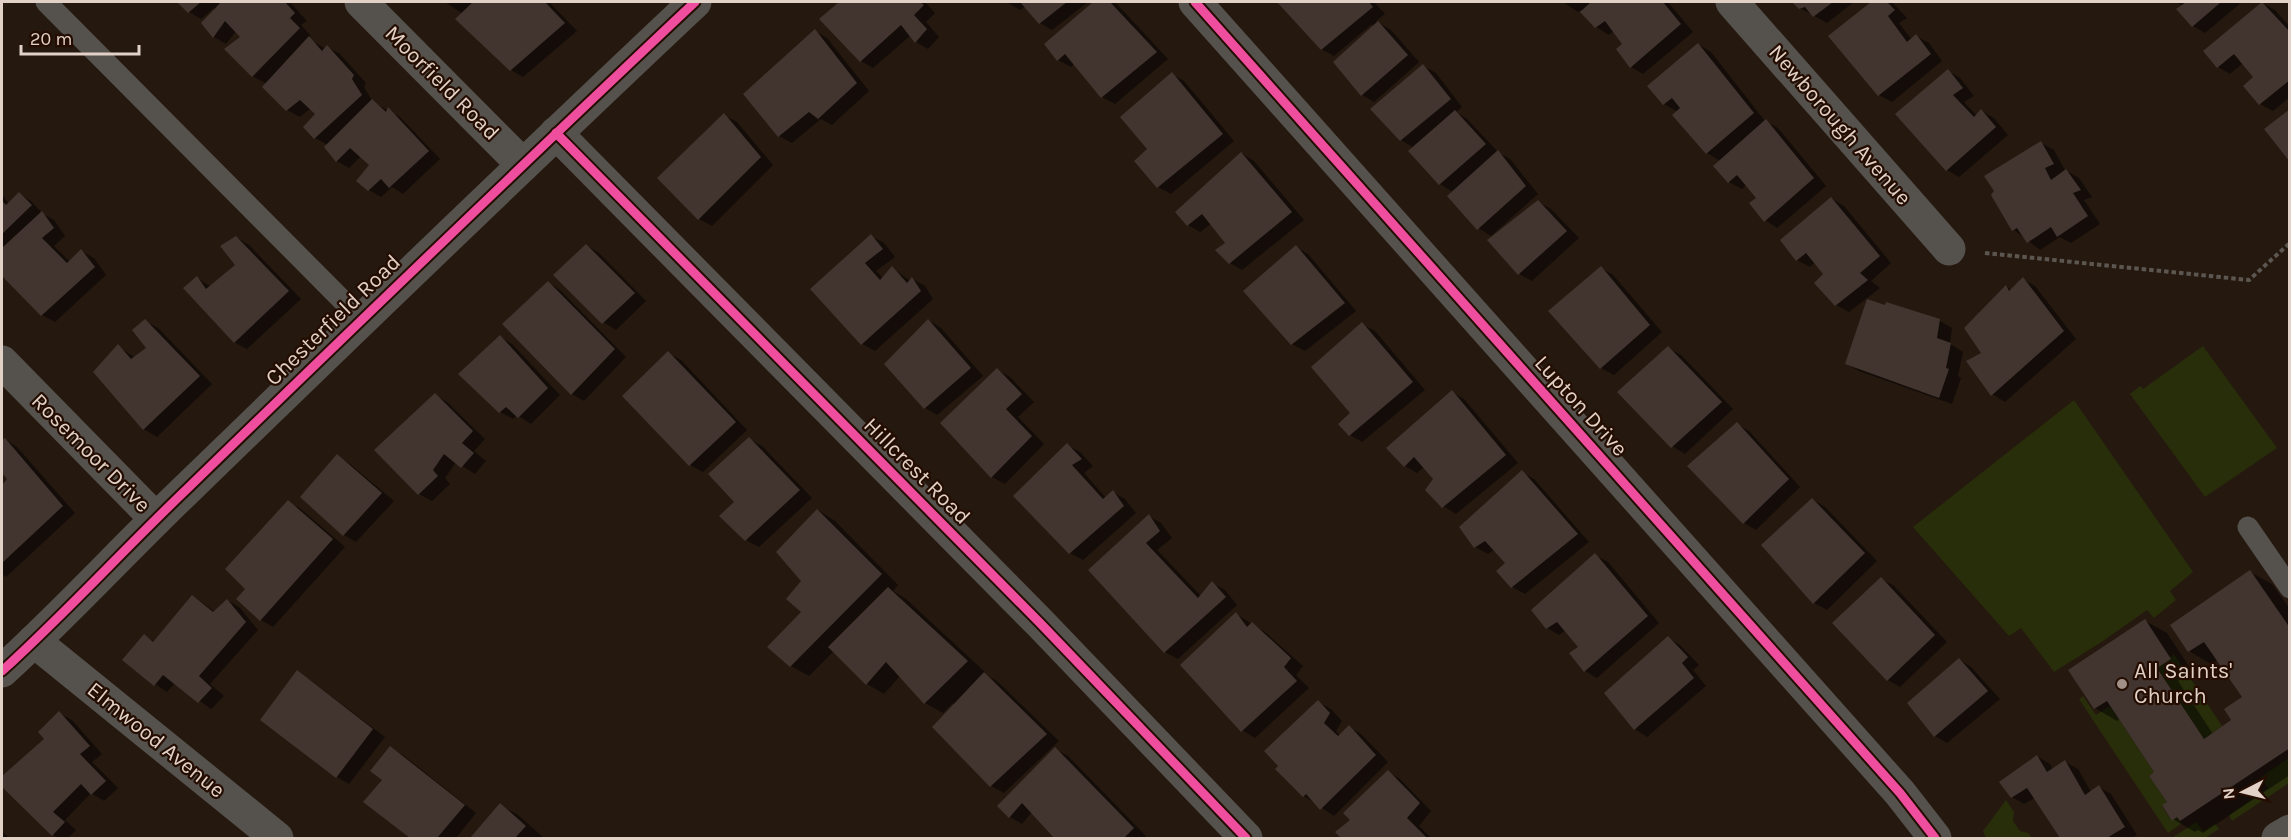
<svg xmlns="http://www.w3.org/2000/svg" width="2291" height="840" font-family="Karla,sans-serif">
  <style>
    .green { fill: #282e0a }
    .shadow { fill: #0007 }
    .building { fill: #423530 }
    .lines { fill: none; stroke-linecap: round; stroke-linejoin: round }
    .path { stroke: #5c5650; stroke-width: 4; stroke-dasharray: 4.5 3; stroke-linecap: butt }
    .lane { stroke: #55514c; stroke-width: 21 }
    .street { stroke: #55514c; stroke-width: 33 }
    .cycleway-casing { stroke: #240d00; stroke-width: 13 }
    .cycleway { stroke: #ef4d9e; stroke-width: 9 }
    .poi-dot { fill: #a09087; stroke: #240d00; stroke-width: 2 }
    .labels { text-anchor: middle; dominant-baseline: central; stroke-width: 4.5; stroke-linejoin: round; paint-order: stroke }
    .street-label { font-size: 22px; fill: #e2d1c7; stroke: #240d00 }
    .poi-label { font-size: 22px; fill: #e2d1c7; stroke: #240d00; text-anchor: start }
  </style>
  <rect width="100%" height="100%" fill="#25180f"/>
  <g class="green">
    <path d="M2203,346L2277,448L2205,497L2130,394L2140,386L2143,389Z"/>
    <path d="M2074,400L2193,572L2170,591L2176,600L2154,618L2147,610L2103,641L2054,672L2021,628L2009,636L1913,527Z"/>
    <path d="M2174,654L2222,726L2204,739L2157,668Z"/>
    <path d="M2083,696L2096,715L2110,706L2154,772L2149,776L2167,802L2162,806L2171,820L2177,817L2181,824L2168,833L2079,699Z"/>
    <path d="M2289,758V783L2232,821L2229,815L2268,788L2261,777Z"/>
    <path d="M2006,800L2014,812L2013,821L2020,831L2028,833L2032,838H1986L1983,831Z"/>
    <path d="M2196,822L2203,831L2215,824L2219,829L2205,838H2172Z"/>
  </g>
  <g class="shadow">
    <path d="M179,2H290L307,21L301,25L311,36L309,38L325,49L327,47L340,54L366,83L364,87L373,102L400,117L440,159L403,194L392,187L381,197L369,190L371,165L361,156L349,168L337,161L328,145L315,138L317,114L311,108L300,117L287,110L267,84L252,76L242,37L236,31L226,44L214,37V8L201,19L189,12Z"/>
    <path d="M445,2H549L577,31L523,77L511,70L463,14Z"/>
    <path d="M841,2H925L935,13L926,22L939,37L928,49L916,42L911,35L873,68L861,61L821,19Z"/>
    <path d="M1006,2H1088L1052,30L1040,23L1026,6L1020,10Z"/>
    <path d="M1095,2H1115L1168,59L1115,104L1102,97L1075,63L1071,67L1058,60L1046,45Z"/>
    <path d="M1279,2H1374L1385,14L1376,21L1391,30L1419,62L1374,102L1362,95L1374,27L1372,24L1334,56L1321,49Z"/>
    <path d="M1563,2H1668L1693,32L1643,74L1631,67L1624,44L1614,31L1609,35L1596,27L1581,10L1578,12Z"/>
    <path d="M1794,2H1854L1827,23L1800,8Z"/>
    <path d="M1873,2L1893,3L1907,18L1899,23L1912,40L1916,36L1929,43L1942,61L1892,102L1879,95L1830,36Z"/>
    <path d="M2176,2H2242L2205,33L2193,26L2183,6Z"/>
    <path d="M2262,3L2275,10L2290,27V97L2273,111L2260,104L2255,78L2243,63L2230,74L2218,67Z"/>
    <path d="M815,31L827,38L869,91L832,125L821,119L792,143L779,136Z"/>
    <path d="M1698,44L1711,52L1765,121L1778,128L1826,186L1777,228L1765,220L1758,198L1747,184L1742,189L1729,182L1720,161L1707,153L1678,112L1664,104L1650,86Z"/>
    <path d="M1423,66L1436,73L1462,107L1456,112L1467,119L1499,153L1510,159L1538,194L1491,236L1478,228L1453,192L1440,184L1414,148L1401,140Z"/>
    <path d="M1948,71L1960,78L1974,96L1964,102L1977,116L1982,111L1994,118L2008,135L1959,177L1947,170Z"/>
    <path d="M1172,74L1184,81L1234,141L1171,194L1158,187L1149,149Z"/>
    <path d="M724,115L737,122L773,165L712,226L699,219L659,178Z"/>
    <path d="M2041,143L2054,150L2065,170L2079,178L2092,197L2084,200L2100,224L2071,243L2060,237L2040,250L2013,229L1996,191Z"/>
    <path d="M1241,153L1254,161L1304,220L1242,270L1230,263L1228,243L1212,223L1200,232L1188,225Z"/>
    <path d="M19,194L31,201L43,214L54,220L65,236L54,246L70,262L81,251L94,258L106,275L55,322L42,315L2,274V195L9,204Z"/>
    <path d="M1831,198L1844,206L1891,263L1871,281L1880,288L1849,312L1836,305L1816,283L1825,274L1815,262L1810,267L1797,260Z"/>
    <path d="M1538,202L1551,209L1579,238L1532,281L1519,274L1489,241Z"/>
    <path d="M871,236L884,243L895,257L876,271L883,278L893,268L910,281L913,279L925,286L933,299L875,351L862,344L812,289Z"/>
    <path d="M236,237L249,245L301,299L247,349L234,342L197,278L211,287L237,265Z"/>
    <path d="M586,245L599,253L646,301L616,330L603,322Z"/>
    <path d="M1296,247L1308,254L1356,311L1305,351L1292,344L1245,292Z"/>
    <path d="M1601,268L1613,275L1662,332L1614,375L1601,368Z"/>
    <path d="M2023,279L2035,286L2076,339L2005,402L1992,394L1983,353L2007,287L2011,290Z"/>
    <path d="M548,282L560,290L626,357L584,401L572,394Z"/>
    <path d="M1887,304L1940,321L1952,328L1950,344L1963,352L1958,376L1961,378L1952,404L1859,371L1847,364Z"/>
    <path d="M928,320L941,328L983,376L937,415L925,408Z"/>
    <path d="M145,321L158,328L212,384L157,437L144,429L95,372L118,346L135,358L148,348Z"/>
    <path d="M1362,324L1375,331L1425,390L1362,442L1350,435Z"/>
    <path d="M500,337L512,344L560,395L531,424L517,415L513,419L500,412Z"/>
    <path d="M1668,348L1681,355L1733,409L1685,454L1672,446Z"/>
    <path d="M668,353L681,360L747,430L703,472L690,465Z"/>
    <path d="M997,370L1010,377L1034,402L1018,417L1044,444L1005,484L992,477Z"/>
    <path d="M1452,392L1464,399L1518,463L1456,514L1443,506L1435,479L1424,467L1417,473L1405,466Z"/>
    <path d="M435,395L447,402L485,439L474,451L486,461L475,474L456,462L445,478L450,484L432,501L419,494L376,450Z"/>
    <path d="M1737,424L1749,431L1800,487L1756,530L1744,523Z"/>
    <path d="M5,439L17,447L75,513L6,577L2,574V487L9,479L2,471V442Z"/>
    <path d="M749,439L762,446L812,498L759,547L746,540L722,516L736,502Z"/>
    <path d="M1067,445L1080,452L1093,466L1084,473L1106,498L1113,492L1125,499L1136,513L1083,560L1070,553Z"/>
    <path d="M338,456L350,464L394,501L356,542L344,535Z"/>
    <path d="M1522,472L1534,479L1589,542L1525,594L1512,587L1507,563L1495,549L1488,554L1475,547Z"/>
    <path d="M1812,499L1825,507L1877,561L1827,610L1814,603Z"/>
    <path d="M288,502L301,509L345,547L273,627L261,620L247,589Z"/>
    <path d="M818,510L835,521L898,585L893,591L906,599L985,672L984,674L997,681L1059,741L1004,793L991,786L953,703L943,713L925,703L900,676L884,694L867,684L834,651L809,676L791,666L803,612V582Z"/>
    <path d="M1149,516L1161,523L1172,538L1157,550L1201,596L1212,583L1225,590L1237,605L1178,659L1165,652L1090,570Z"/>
    <path d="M1595,555L1608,562L1659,623L1597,678L1585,671L1580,647L1566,630L1559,635L1547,628Z"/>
    <path d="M2250,572L2272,584L2290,609V775L2203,833L2198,830L2195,832L2173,819L2169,802L2156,773L2120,718L2117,721L2095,708L2145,621L2167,633L2192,671L2178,681L2213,734L2233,720L2244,698L2218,660L2211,664L2189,651L2172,625Z"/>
    <path d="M1881,579L1894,586L1947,642L1900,687L1888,680Z"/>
    <path d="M193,596L215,612L227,600L240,608L258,630L210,684L224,696L211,709L175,683L167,692L155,684L144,636L155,642Z"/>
    <path d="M1236,614L1265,632L1303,666L1296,675L1309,688L1255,738L1242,730Z"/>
    <path d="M1668,638L1680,645L1699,665L1693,670L1706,686L1647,737L1635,729Z"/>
    <path d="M1959,659L1971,667L2000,699L1947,743L1935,736Z"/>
    <path d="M297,672L310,680L385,737L349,784L337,777Z"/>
    <path d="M1318,702L1331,709L1342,721L1336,731L1341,736L1349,727L1361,734L1388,762L1334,816L1304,796L1277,769Z"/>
    <path d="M59,713L72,720L102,754L92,762L118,788L104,801L91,793L65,820L76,830L68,838H58L53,835L2,785V778L46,740Z"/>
    <path d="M390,748L403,755L476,813L456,838H412L366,802L384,780Z"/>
    <path d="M1055,749L1068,756L1146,836L1143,838H1056L1032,812L1022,824L1010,817L999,806Z"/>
    <path d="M2037,756L2050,764L2053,770L2065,762L2078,769L2091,792L2099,787L2111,794L2137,835L2131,838H2062L2035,798L2024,804L2012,797Z"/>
    <path d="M1388,772L1400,779L1431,811L1419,826L1431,838H1343L1337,833L1352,820Z"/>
    <path d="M500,805L518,815L543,837L472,838Z"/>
    <path d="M2,831L9,838H2Z"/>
  </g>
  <g class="building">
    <path d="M177,2H201L188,13Z"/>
    <path d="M221,2H285L295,13L290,18L300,28L252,77L224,49L240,37L225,21L213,38L201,23Z"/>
    <path d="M473,2H545L565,23L510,71L455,19Z"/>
    <path d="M839,2H920L924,5L914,15L927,29L915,43L901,25L860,62L819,19Z"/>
    <path d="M1020,2H1067L1039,24Z"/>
    <path d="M1093,2H1110L1157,52L1101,98L1065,54L1057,61L1044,44Z"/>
    <path d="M1277,2H1369L1373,7L1321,50Z"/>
    <path d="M1591,2H1663L1681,24L1630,68L1616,49L1622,44L1605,21L1595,28L1580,12Z"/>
    <path d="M1792,2H1833L1813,17L1805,7L1799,9Z"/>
    <path d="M1871,2H1887L1895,10L1888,16L1907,42L1916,34L1931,54L1878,96L1828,36Z"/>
    <path d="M2186,2H2221L2192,27L2176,9Z"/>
    <path d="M2262,2L2290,32V80L2259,105L2243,86L2253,77L2234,54L2217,68L2203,51Z"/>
    <path d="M1378,21L1408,55L1361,96L1333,62Z"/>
    <path d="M815,29L857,83L818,119L809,112L778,137L743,94Z"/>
    <path d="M309,36L322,51L327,45L354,75L352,79L362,95L314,139L303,127L315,114L300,100L286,111L262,87Z"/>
    <path d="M1698,43L1754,113L1706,154L1672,115L1680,108L1672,98L1663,105L1647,86Z"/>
    <path d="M1423,64L1451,99L1400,141L1370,109Z"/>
    <path d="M1948,69L1963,88L1953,95L1974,117L1981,109L1996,127L1946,171L1895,114Z"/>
    <path d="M1172,72L1223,134L1157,188L1134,161L1147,149L1120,117Z"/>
    <path d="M372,99L386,112L388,107L429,151L389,188L381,179L368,191L356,181L369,165L350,148L336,162L324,147Z"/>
    <path d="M2290,109V162L2264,129Z"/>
    <path d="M1455,110L1486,144L1439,185L1408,151Z"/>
    <path d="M724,113L761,157L698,220L657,178Z"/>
    <path d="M1766,119L1814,178L1764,222L1749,203L1756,198L1737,175L1728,183L1713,166Z"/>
    <path d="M2041,141L2054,164L2045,168L2051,180L2066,169L2081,190L2073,193L2088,216L2057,237L2051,227L2027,243L2017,228L2012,231L1991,195L1994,191L1984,176Z"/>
    <path d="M1498,150L1526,186L1477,230L1447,196Z"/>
    <path d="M1241,152L1292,212L1229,264L1215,250L1225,243L1202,214L1187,226L1175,212Z"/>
    <path d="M19,192L32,205L2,234V201L6,205Z"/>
    <path d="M1831,197L1880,256L1860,273L1868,280L1835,306L1814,283L1823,274L1806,253L1796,261L1780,240Z"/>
    <path d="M1538,200L1567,231L1518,275L1487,240Z"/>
    <path d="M42,211L54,228L42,238L67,263L81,249L95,267L41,316L2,276V248Z"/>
    <path d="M871,234L883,249L865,263L880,280L892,266L907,283L912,277L921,291L861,345L810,289Z"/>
    <path d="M236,236L289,291L234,343L183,288L197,276L206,289L235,265L220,246Z"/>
    <path d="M586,244L635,293L602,324L553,275Z"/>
    <path d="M1296,245L1345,303L1291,345L1243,291Z"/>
    <path d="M1601,266L1650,325L1600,369L1548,311Z"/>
    <path d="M2023,277L2064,331L1991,396L1966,361L1981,353L1964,328L2006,285L2009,291Z"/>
    <path d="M548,281L615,349L571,395L502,324Z"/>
    <path d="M1867,299L1885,305L1886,302L1940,319L1937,338L1951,343L1946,368L1949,369L1939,398L1845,364Z"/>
    <path d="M145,319L200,376L143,430L93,372L118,344L131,359L146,348L132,330Z"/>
    <path d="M928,319L971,368L924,409L884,364Z"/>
    <path d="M1362,322L1413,382L1349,436L1338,424L1350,413L1311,367Z"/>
    <path d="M500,335L548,388L518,418L506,407L499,413L458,374Z"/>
    <path d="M1668,346L1722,402L1671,448L1617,392Z"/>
    <path d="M668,351L736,422L689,466L622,396Z"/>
    <path d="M997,368L1022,394L1006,409L1032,436L991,478L940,423Z"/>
    <path d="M1452,390L1506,455L1442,508L1425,490L1433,479L1414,457L1404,467L1386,448Z"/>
    <path d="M435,393L473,431L462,443L474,453L461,468L444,454L433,470L438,476L418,495L374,450Z"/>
    <path d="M1737,422L1789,479L1743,524L1687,466Z"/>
    <path d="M749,437L800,490L745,541L719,516L734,502L708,474Z"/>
    <path d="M5,438L63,506L2,563V485L7,479L2,473V440Z"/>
    <path d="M1067,443L1082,459L1072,465L1103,499L1113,490L1124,506L1069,554L1013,496Z"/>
    <path d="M337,454L382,493L343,536L300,497Z"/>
    <path d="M1522,470L1578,534L1511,588L1496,571L1505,563L1485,541L1474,548L1459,527Z"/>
    <path d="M1812,498L1865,553L1813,604L1761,545Z"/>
    <path d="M288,500L333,539L260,621L236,599L245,589L225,569Z"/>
    <path d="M817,509L882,574L790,667L767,647L801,612L786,599L801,581L776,552Z"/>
    <path d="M1149,514L1160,531L1146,543L1198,598L1212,581L1226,597L1164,653L1088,570Z"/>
    <path d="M1595,553L1648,616L1584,672L1569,653L1578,647L1557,622L1546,629L1531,610Z"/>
    <path d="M2250,570L2290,628V748L2180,821L2177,817L2172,821L2162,805L2167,802L2149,776L2154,772L2107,701L2094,709L2068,670L2145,619L2171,659L2157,668L2204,739L2231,720L2224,709L2242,697L2204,642L2188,652L2170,625Z"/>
    <path d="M1881,577L1935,635L1887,681L1832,623Z"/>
    <path d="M888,587L968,661L924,704L886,662L866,685L828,647Z"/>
    <path d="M192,595L213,612L227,599L246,622L199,676L212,688L198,703L163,675L154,686L122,660L144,634L153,642Z"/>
    <path d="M1236,612L1247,627L1252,622L1291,658L1284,667L1297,681L1241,732L1180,665Z"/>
    <path d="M1668,636L1688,657L1682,663L1694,678L1634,730L1604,693Z"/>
    <path d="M1959,658L1988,691L1934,737L1907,703Z"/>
    <path d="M297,670L373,729L336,778L260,720Z"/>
    <path d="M984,672L1047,734L990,787L932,727Z"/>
    <path d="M1318,700L1330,713L1324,723L1338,736L1349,725L1376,755L1320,810L1306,794L1303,797L1275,769L1278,766L1264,751Z"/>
    <path d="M59,711L90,746L80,754L106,781L91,795L81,784L53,812L65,822L52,836L2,787V776L44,739L38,732Z"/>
    <path d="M390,746L465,805L437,838H410L363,802L382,780L370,771Z"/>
    <path d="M1055,747L1134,828L1124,838H1054L1022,803L1009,818L997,806Z"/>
    <path d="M2037,755L2047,772L2065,760L2085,795L2099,785L2125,827L2107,838H2060L2027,788L2011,798L1999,782Z"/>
    <path d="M1388,770L1420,803L1407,818L1427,838H1341L1335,832L1350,820L1343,813Z"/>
    <path d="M500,803L526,826L515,838H470Z"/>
  </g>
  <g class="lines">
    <path class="path" d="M1985,253L2249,280L2290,243"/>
    <g class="lane">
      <path d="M46,2L362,320"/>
      <path d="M2248,527L2290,588"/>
    </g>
    <g class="street">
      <path d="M361,2L523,165"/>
      <path d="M1195,2L1900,793L1935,838"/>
      <path d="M1732,2L1949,249"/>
      <path d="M556,133L1040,623L1246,838"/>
      <path d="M2,362L156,519"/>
      <path d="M34,641L277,838"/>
      <path d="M2,671C66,613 125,548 188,488C356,325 525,162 695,2"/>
      <path d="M2278,838L2290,831"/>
    </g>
    <g class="cycleway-casing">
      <g id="cycleway">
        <path d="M1195,2L1900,793L1935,838"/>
        <path d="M556,133L1040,623L1246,838"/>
        <path d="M2,671C66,613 125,548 188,488C356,325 525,162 695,2"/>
      </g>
    </g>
    <use href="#cycleway" class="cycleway"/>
  </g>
  <circle class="poi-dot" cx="2122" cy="684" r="6"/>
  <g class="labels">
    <g class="street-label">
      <text transform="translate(442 83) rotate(45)">Moorfield Road</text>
      <text transform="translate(1840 125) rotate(49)">Newborough Avenue</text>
      <text transform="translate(333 320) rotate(-44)">Chesterfield Road</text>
      <text transform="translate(1581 406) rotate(48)">Lupton Drive</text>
      <text transform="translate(91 453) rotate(45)">Rosemoor Drive</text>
      <text transform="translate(917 471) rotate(45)">Hillcrest Road</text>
      <text transform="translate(156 740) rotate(39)">Elmwood Avenue</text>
    </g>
    <g class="poi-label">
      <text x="2134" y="671">All Saints'<tspan x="2134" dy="25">Church</tspan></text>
    </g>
  </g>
  <rect width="2291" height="840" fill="none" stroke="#e2d1c7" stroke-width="6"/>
  <g transform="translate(2243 792) rotate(263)" stroke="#240d00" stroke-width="4.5" paint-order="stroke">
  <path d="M0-4.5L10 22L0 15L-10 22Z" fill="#e2d1c7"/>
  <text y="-9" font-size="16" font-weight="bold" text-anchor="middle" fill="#e2d1c7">N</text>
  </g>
  <path d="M21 45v9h118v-9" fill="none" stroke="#e2d1c7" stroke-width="3"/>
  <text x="30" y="45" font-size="18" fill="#e2d1c7" stroke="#240d00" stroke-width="4.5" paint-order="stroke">20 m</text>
</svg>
